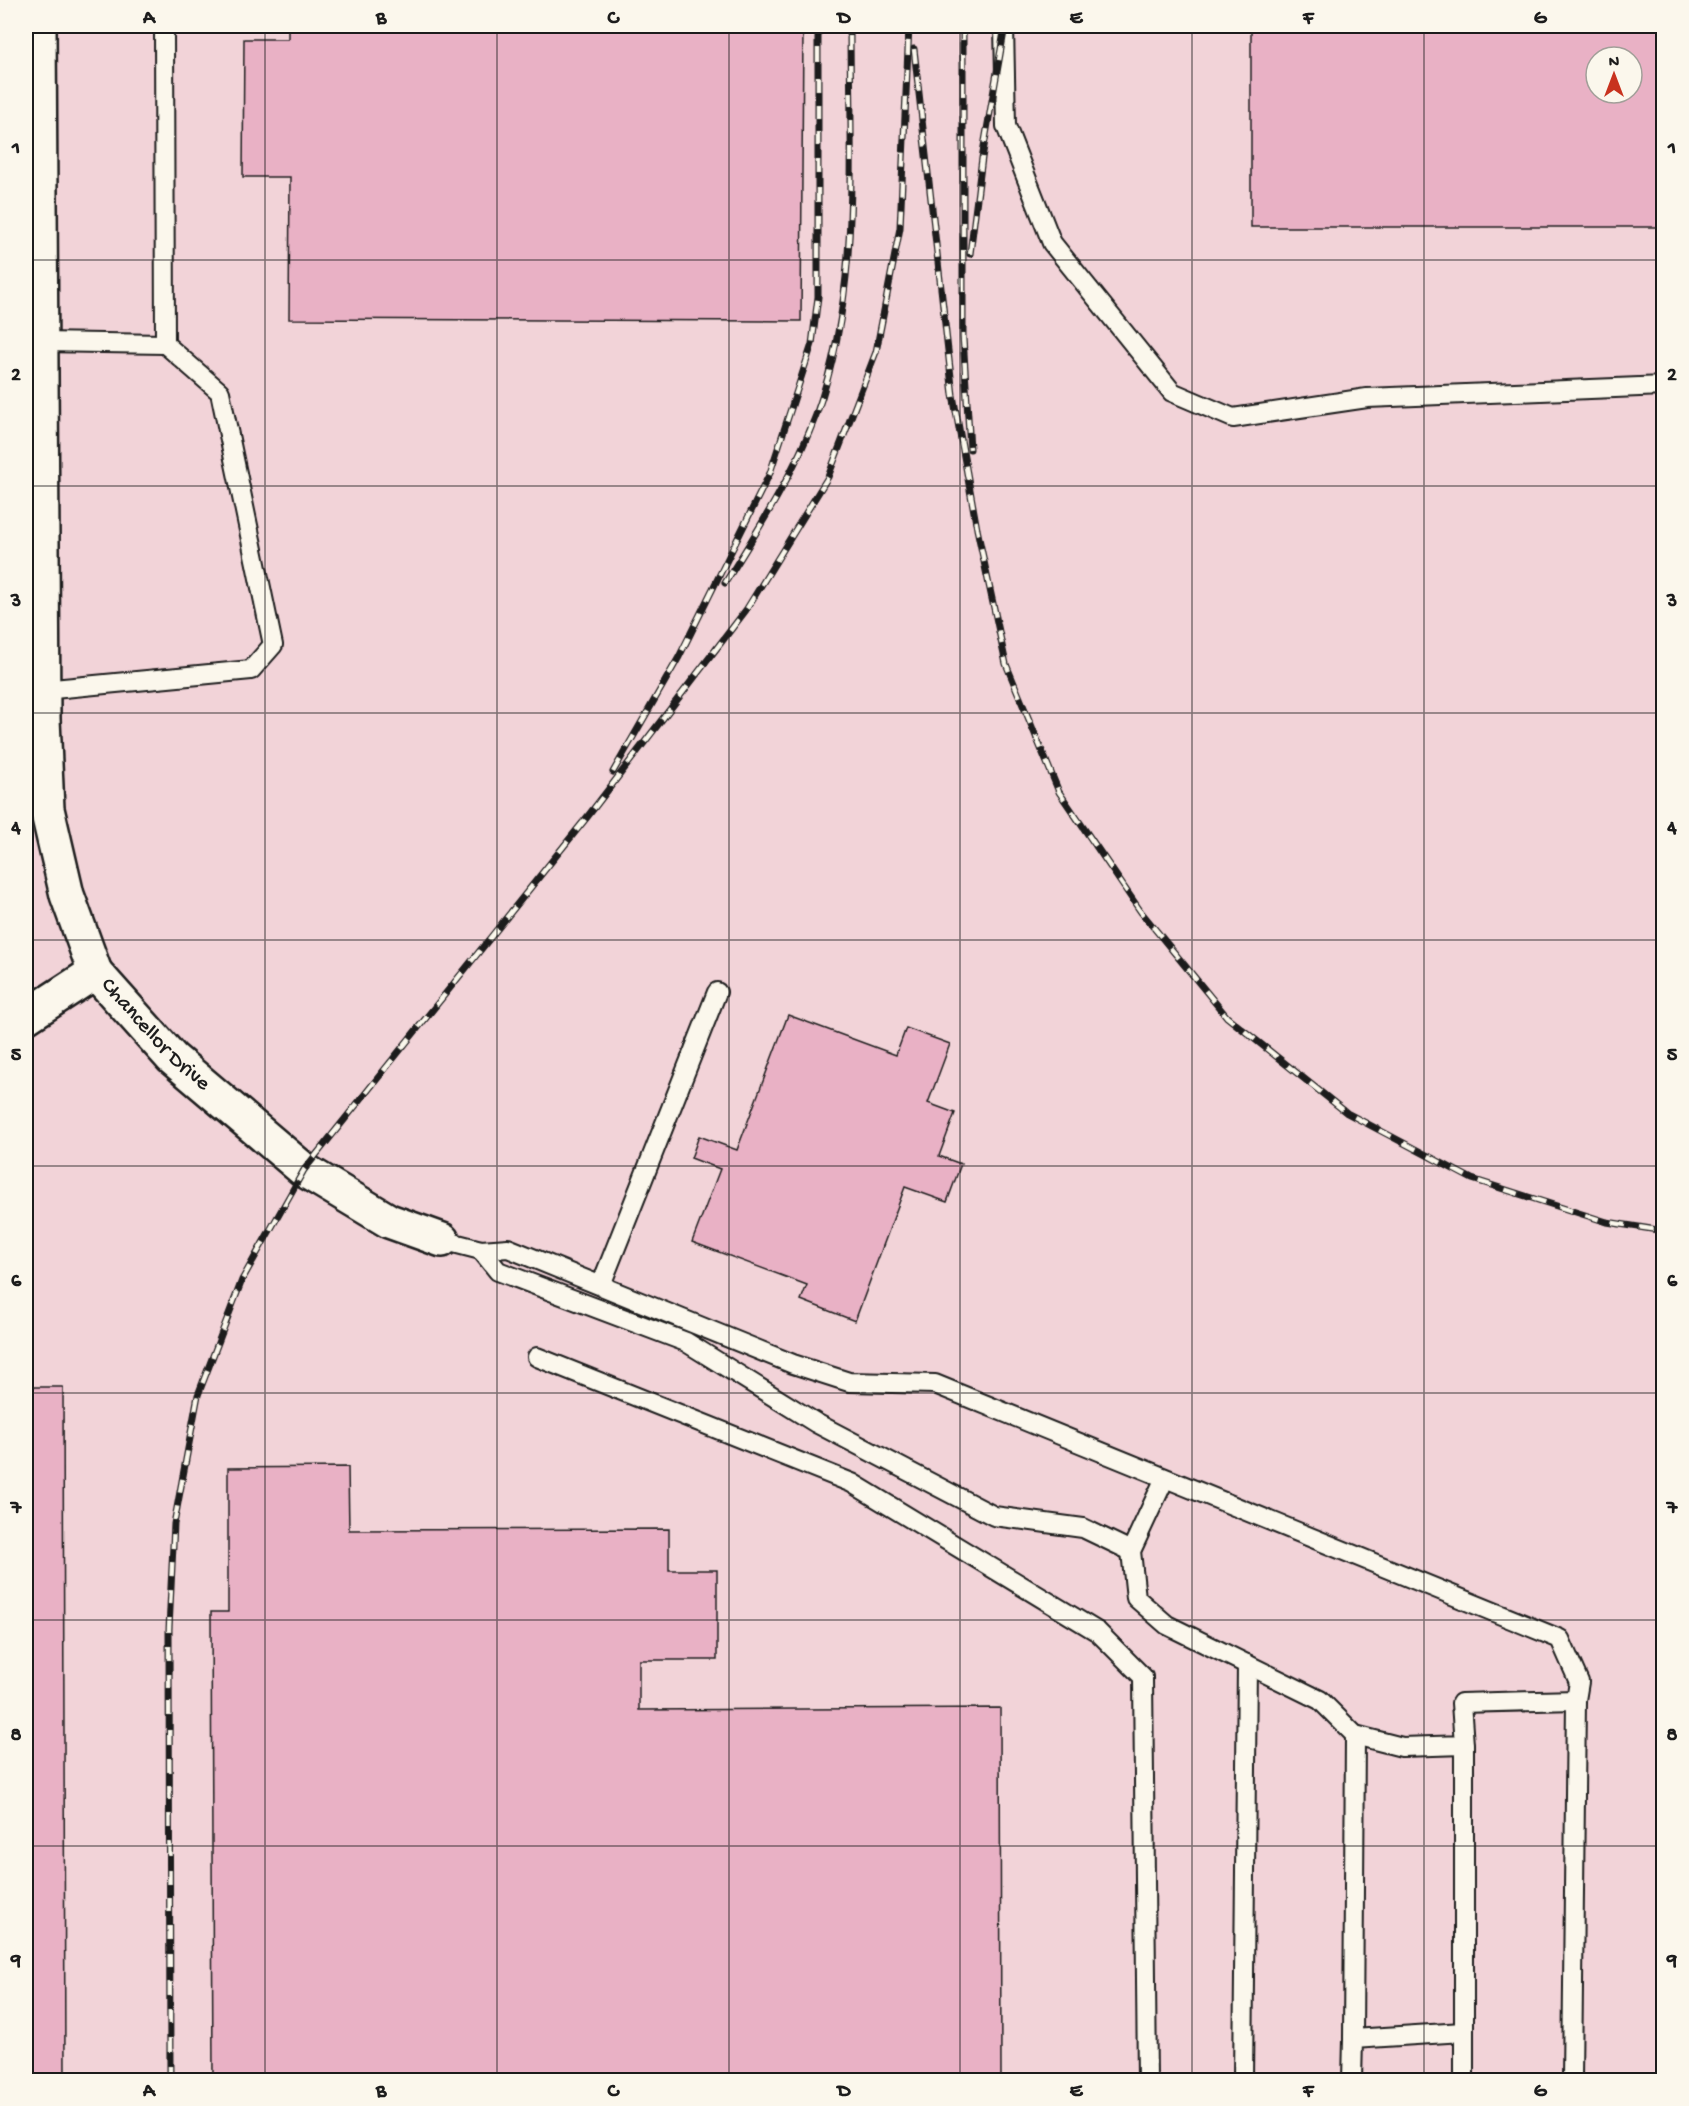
<svg xmlns="http://www.w3.org/2000/svg" width="1689" height="2106" font-family="'Gochi Hand',sans-serif">
  <style>
    .built { fill: #f2d3d8; fill-rule: evenodd }
    .building { fill: #e9b1c5; stroke: #1c1c1c; stroke-width: 1.5; fill-rule: evenodd }
    .lines { fill: none; stroke-linecap: round; stroke-linejoin: round }
    .service-casing { stroke: #1c1c1c; stroke-width: 22 }
    .minor-casing { stroke: #1c1c1c; stroke-width: 38 }
    .tertiary-casing { stroke: #1c1c1c; stroke-width: 38 }
    .service { stroke: #fbf7ec; stroke-width: 18 }
    .minor { stroke: #fbf7ec; stroke-width: 33 }
    .tertiary { stroke: #fbf7ec; stroke-width: 33 }
    .rail-casing { stroke: #1c1c1c; stroke-width: 7 }
    .rail { stroke: #fbf7ec; stroke-width: 4.5; stroke-dasharray: 14; stroke-linecap: butt }
    .grid { fill: none; stroke: #1c1c1c; stroke-width: 1.5; stroke-opacity: 0.55 }
    .labels { text-anchor: middle; dominant-baseline: central; stroke-width: 5; stroke-linejoin: round; paint-order: stroke }
    .street-label { font-size: 22px; fill: #1c1c1c; stroke: #fbf7ec }
    .neatline { fill: none; stroke: #1c1c1c; stroke-width: 2 }
    .grid-label { font-size: 20px; text-anchor: middle; font-weight: bold; fill: #1c1c1c }
  </style>
  <rect width="100%" height="100%" fill="#f6e2e0"/>
  <filter id="ink" filterUnits="userSpaceOnUse"><feTurbulence type="fractalNoise" baseFrequency=".0167" numOctaves="2"/><feDisplacementMap in="SourceGraphic" scale="12" xChannelSelector="R" yChannelSelector="G"/><feConvolveMatrix kernelMatrix="1 2 1 2 8 2 1 2 1" color-interpolation-filters="sRGB"/></filter>
  <g filter="url(#ink)">
    <path class="built" d="M26,26H1663V2080H26ZM1596,57H1632V93H1596Z"/>
    <g class="building">
      <path d="M288,26H803L801,321L289,319L290,177H243L244,39H288Z"/>
      <path d="M1251,26H1664V227H1251ZM1596,57H1632V93H1596Z"/>
      <path d="M788,1015L896,1055L906,1028L950,1044L928,1103L955,1113L939,1156L961,1164L947,1202L905,1187L855,1321L801,1300L807,1285L692,1242L720,1169L691,1158L699,1136L737,1150Z"/>
      <path d="M26,1387H63L65,2080H26Z"/>
      <path d="M348,1467L349,1530L669,1529V1570H717V1660H639V1710L1000,1708L1001,2080H213L211,1612H228V1468Z"/>
    </g>
    <g class="lines">
      <g class="service-casing">
        <g id="service">
          <path d="M1004,26L1006,126L1052,243L1172,392L1233,418L1367,398L1664,386"/>
          <path d="M41,342L165,344L164,26"/>
          <path d="M43,690L251,670L273,645L220,392L165,344"/>
          <path d="M442,1240L481,1250L508,1248L793,1364L849,1382L935,1384L1560,1639L1579,1682L1576,1700L1461,1703L1464,1745L1402,1747L1355,1735L1320,1700L1167,1625L1136,1598L1131,1551L1165,1478"/>
          <path d="M481,1250L498,1271L686,1342L816,1423L994,1516L1083,1528L1131,1551"/>
          <path d="M601,1285L717,992"/>
          <path d="M537,1357L852,1483L1098,1632L1143,1677L1147,2080"/>
          <path d="M1464,1745V2080"/>
          <path d="M1353,2039L1355,1735"/>
          <path d="M1243,2080L1247,1664"/>
          <path d="M1352,2080L1353,2039L1463,2032"/>
          <path d="M1572,2080L1576,1700"/>
        </g>
      </g>
      <g class="minor-casing">
        <g id="minor">
          <path id="s1" d="M95,972L172,1058L304,1170L389,1221L442,1240"/>
        </g>
      </g>
      <g class="tertiary-casing">
        <path id="tertiary" d="M26,1017L95,972L67,895L47,809L43,719L39,26"/>
      </g>
      <use href="#service" class="service"/>
      <use href="#minor" class="minor"/>
      <use href="#tertiary" class="tertiary"/>
      <g class="rail-casing">
        <g id="rail">
          <path d="M963,26V337L970,449"/>
          <path d="M914,49L953,395L977,529L1006,664L1059,792L1141,912L1227,1017L1347,1113L1472,1179L1607,1222L1664,1231"/>
          <path d="M970,254L982,158L1005,26"/>
          <path d="M725,583C758,530 794,474 816,415C861,291 850,155 850,26"/>
          <path d="M613,772L679,657L770,473L812,344L818,297V26"/>
          <path d="M170,2080L169,1629L174,1524L198,1395L242,1280L304,1170L588,816L746,610L828,477L876,352L900,228L909,26"/>
        </g>
      </g>
      <use href="#rail" class="rail"/>
    </g>
  </g>
  <path class="grid" d="M265,26V2080M497,26V2080M729,26V2080M960,26V2080M1192,26V2080M1424,26V2080M26,260H1664M26,486H1664M26,713H1664M26,940H1664M26,1166H1664M26,1393H1664M26,1620H1664M26,1846H1664"/>
  <g class="labels">
    <g class="street-label">
      <text stroke="none"><textPath href="#s1" startOffset="87">Chancellor Drive</textPath></text>
    </g>
  </g>
  <rect width="1689" height="2106" fill="none" stroke="#fbf7ec" stroke-width="66"/>
  <g transform="translate(1614 75)"><circle r="28" fill="#fbf7ec" stroke="#a29f99" stroke-width="1.5"/>
  <path d="M0-4.5L10 22L0 15L-10 22Z" fill="#c8321e"/>
  <text y="-9" font-size="16" font-weight="bold" text-anchor="middle" fill="#1c1c1c">N</text>
  </g>
  <rect x="33" y="33" width="1623" height="2040" class="neatline"/>
  <g class="grid-label">
    <text x="149" y="23">A</text>
    <text x="381" y="23">B</text>
    <text x="613" y="23">C</text>
    <text x="844" y="23">D</text>
    <text x="1076" y="23">E</text>
    <text x="1308" y="23">F</text>
    <text x="1540" y="23">G</text>
    <text x="16" y="153">1</text>
    <text x="1672" y="153">1</text>
    <text x="16" y="380">2</text>
    <text x="1672" y="380">2</text>
    <text x="16" y="606">3</text>
    <text x="1672" y="606">3</text>
    <text x="16" y="833">4</text>
    <text x="1672" y="833">4</text>
    <text x="16" y="1060">5</text>
    <text x="1672" y="1060">5</text>
    <text x="16" y="1286">6</text>
    <text x="1672" y="1286">6</text>
    <text x="16" y="1513">7</text>
    <text x="1672" y="1513">7</text>
    <text x="16" y="1740">8</text>
    <text x="1672" y="1740">8</text>
    <text x="16" y="1966">9</text>
    <text x="1672" y="1966">9</text>
    <text x="149" y="2096">A</text>
    <text x="381" y="2096">B</text>
    <text x="613" y="2096">C</text>
    <text x="844" y="2096">D</text>
    <text x="1076" y="2096">E</text>
    <text x="1308" y="2096">F</text>
    <text x="1540" y="2096">G</text>
  </g>
</svg>
